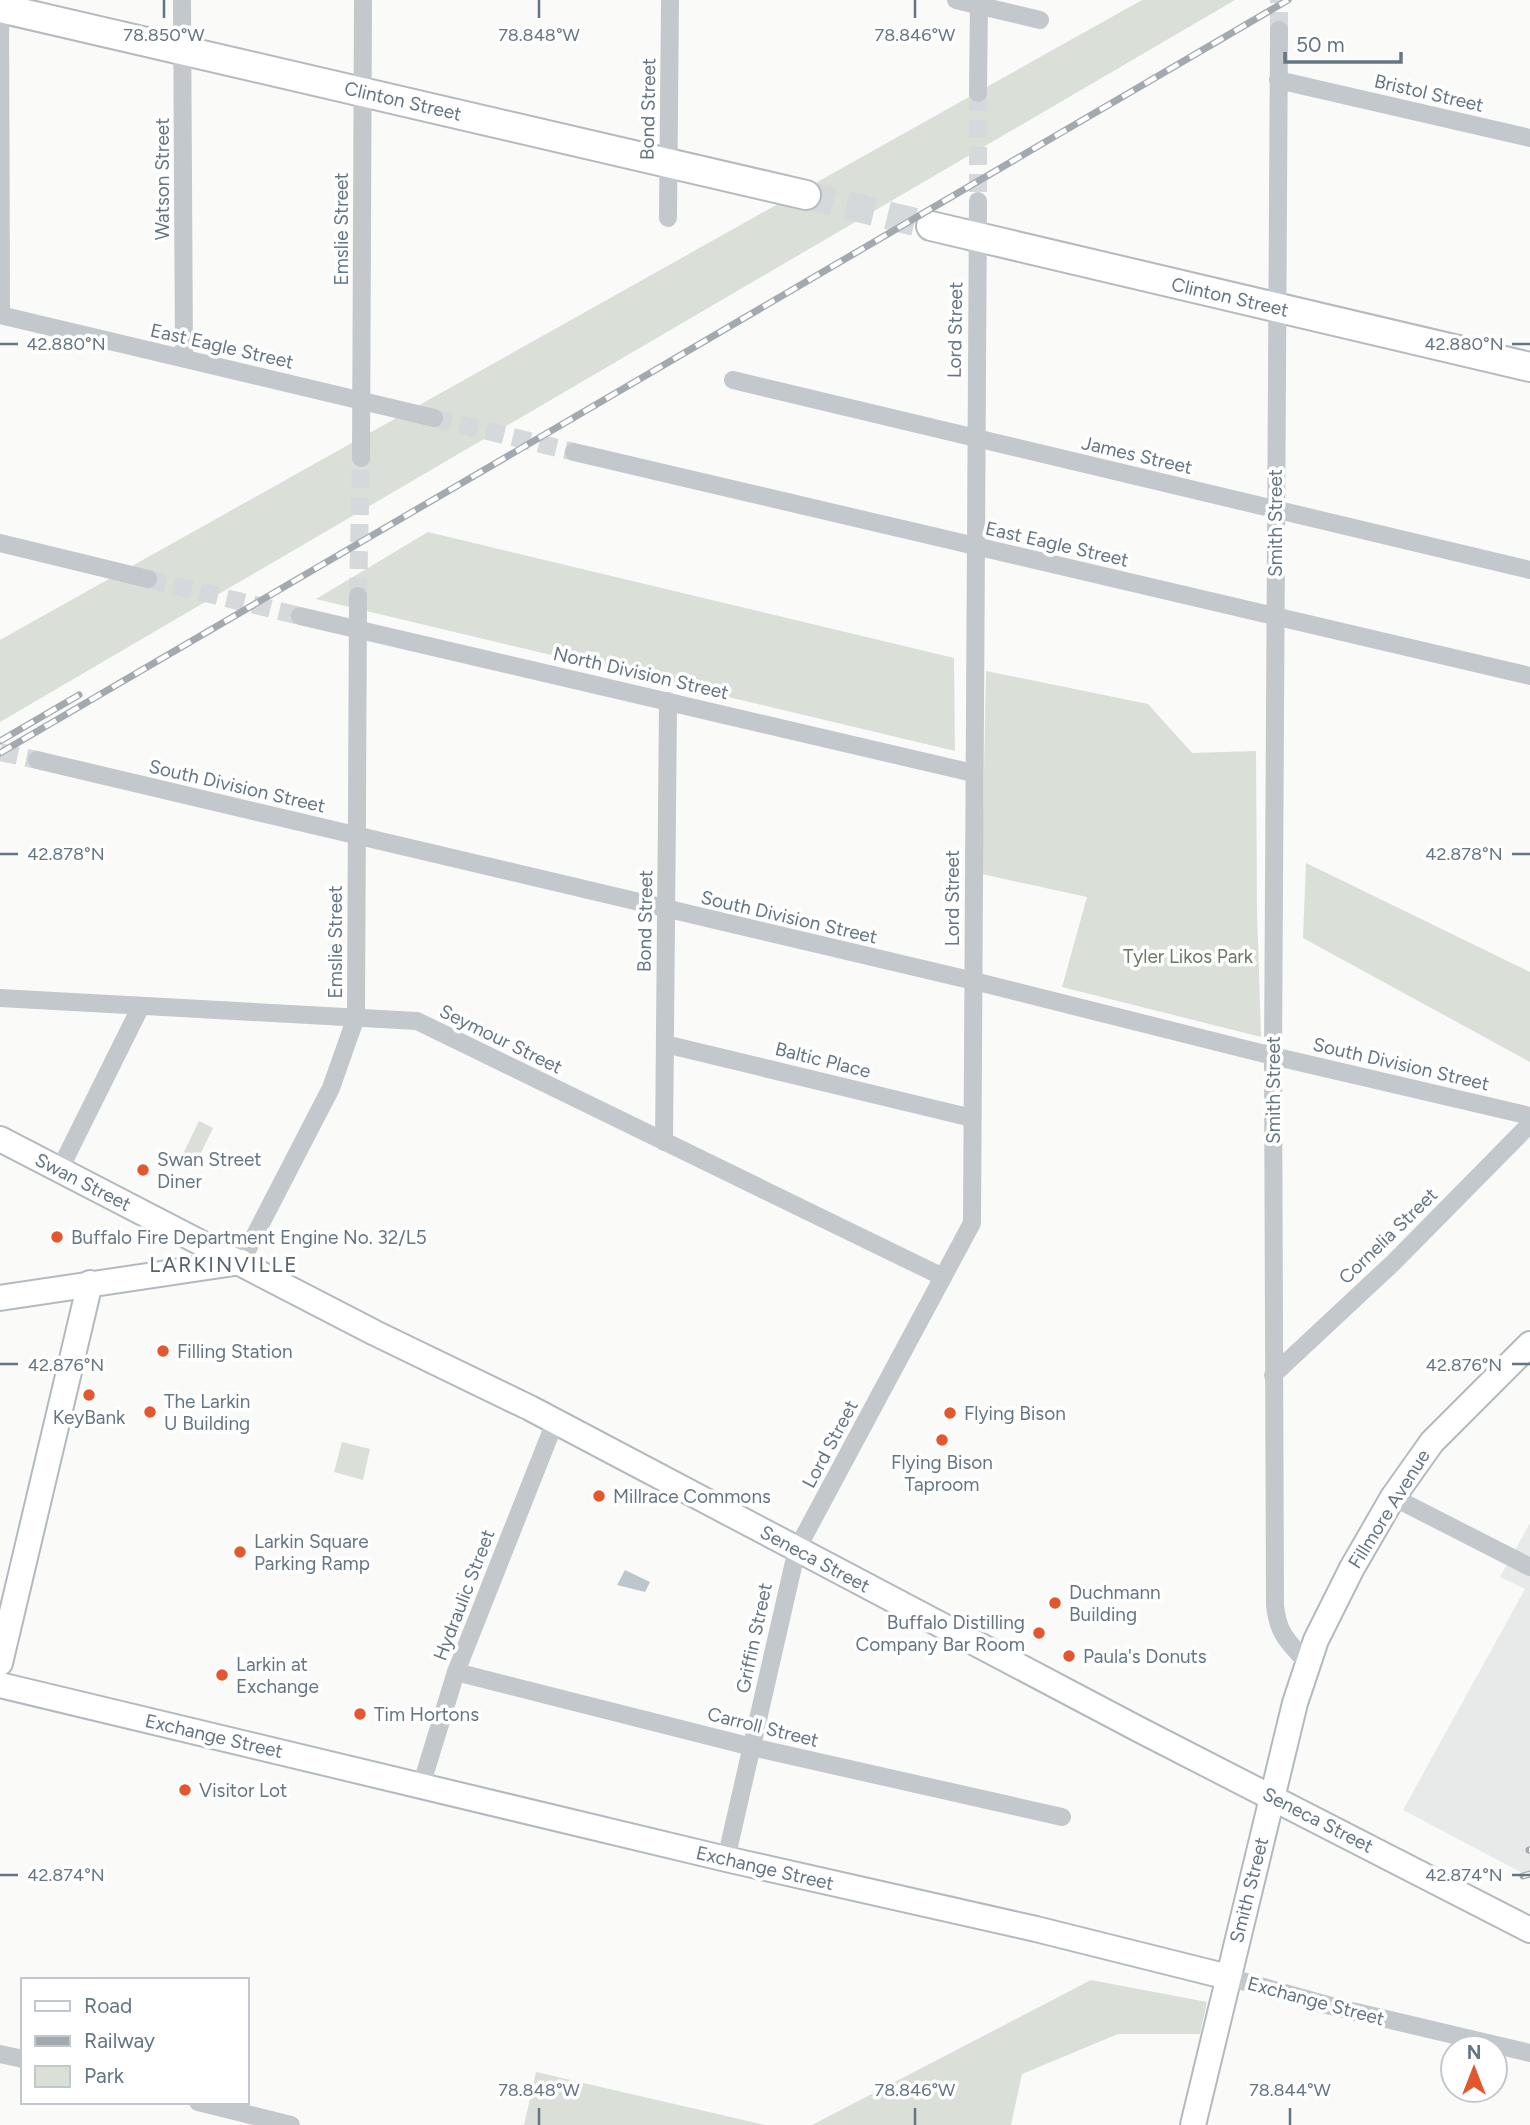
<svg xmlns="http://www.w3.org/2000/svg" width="1530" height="2125" font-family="Figtree,sans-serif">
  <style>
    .built { fill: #e8e9e9 }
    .green { fill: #dadfd7 }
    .water { fill: #bbc7cb }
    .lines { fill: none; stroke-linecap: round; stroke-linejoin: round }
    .street-tunnel { stroke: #d5d9db; stroke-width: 18; stroke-dasharray: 18 9; stroke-linecap: butt }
    .primary-tunnel { stroke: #d5d9db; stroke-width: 28; stroke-dasharray: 28 14; stroke-linecap: butt }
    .secondary-casing { stroke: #b3babf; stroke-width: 28 }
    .primary-casing { stroke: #b5babe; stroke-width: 32 }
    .street { stroke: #c3c8cc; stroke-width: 18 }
    .secondary { stroke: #fff; stroke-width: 24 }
    .primary { stroke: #fff; stroke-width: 28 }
    .rail-casing { stroke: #a2aab0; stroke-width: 7 }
    .rail { stroke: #fff; stroke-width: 4.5; stroke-dasharray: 13; stroke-linecap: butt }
    .ticks { fill: none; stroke: #657683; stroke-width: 2.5 }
    .poi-dot { fill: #e4572e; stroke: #fff; stroke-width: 2.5 }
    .labels { text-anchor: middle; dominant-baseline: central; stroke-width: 7; stroke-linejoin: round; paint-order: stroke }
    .street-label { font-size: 19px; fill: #657683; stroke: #fff }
    .park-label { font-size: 19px; fill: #687a64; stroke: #fff }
    .poi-label { font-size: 19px; fill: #657683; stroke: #fff; text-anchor: start }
    .neighbourhood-label { font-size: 21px; letter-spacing: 2px; fill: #57646e; stroke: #fff }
    .ticks-label { font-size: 18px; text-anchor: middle; fill: #657683; stroke: #fff; stroke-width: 7; stroke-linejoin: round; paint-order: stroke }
  </style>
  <rect width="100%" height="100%" fill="#fafaf8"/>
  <path class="built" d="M1530,1523V1877L1403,1810L1525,1589L1500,1577Z"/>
  <g class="green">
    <path d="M1142,0H1235L0,722V640Z"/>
    <path d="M428,532L954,658L955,751L316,599Z"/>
    <path d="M986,671L1148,704L1192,753L1256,751L1257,909L1261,1037L1062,987L1087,897L982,874Z"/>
    <path d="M1306,863L1530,972V1062L1303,938Z"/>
    <path d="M199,1121L213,1128L194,1167L180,1160Z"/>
    <path d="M342,1442L370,1449L363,1480L334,1472Z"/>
    <path d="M1091,1980L1207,2002L1200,2034H1118L1022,2074L1011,2125H812Z"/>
    <path d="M536,2072L765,2125H524Z"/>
  </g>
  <path class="water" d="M625,1570L650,1582L645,1592L617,1585Z"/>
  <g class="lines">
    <g class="street-tunnel">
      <path d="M1279,30V0"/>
      <path d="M978,93V201"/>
      <path d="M434,418L574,452"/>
      <path d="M148,579L300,616"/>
      <path d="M358,596L361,458"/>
      <path d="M0,752L37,760"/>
    </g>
    <path class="primary-tunnel" d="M806,195L931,226"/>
    <g class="secondary-casing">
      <g id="secondary">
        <path d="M0,1139L375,1333L530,1408L1140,1730L1530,1930"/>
        <path d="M0,1298L241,1262"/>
        <path d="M0,1663L90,1283"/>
        <path d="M0,1685L726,1859L1036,1929L1228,1977"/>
        <path d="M1193,2125L1295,1703L1316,1640L1352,1568L1393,1497L1432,1442L1530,1344"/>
      </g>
    </g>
    <g class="primary-casing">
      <g id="primary">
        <path d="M0,8L806,195"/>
        <path d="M931,226L1530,367"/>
      </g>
    </g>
    <g class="street">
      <path d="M0,0L1,315"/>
      <path d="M182,0L184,358"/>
      <path d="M956,0L1040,20"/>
      <path d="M1279,30L1273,1056L1275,1605C1278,1636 1290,1643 1309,1665"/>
      <path d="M1278,80L1530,138"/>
      <path d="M978,93L979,0"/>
      <path d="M668,218L670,0"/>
      <path d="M0,315L434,418"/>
      <path d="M733,380L1530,570"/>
      <path d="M574,452L1530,676"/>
      <path d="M361,458L363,0"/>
      <path d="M0,543L148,579"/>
      <path d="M300,616L973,773"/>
      <path d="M37,760L974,981L1273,1056L1530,1116"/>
      <path d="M0,998L417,1021L943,1277"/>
      <path d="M665,1044L972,1118"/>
      <path d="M664,1142L668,701"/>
      <path d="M59,1171L141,1006"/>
      <path d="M241,1262L331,1088L356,1017L358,596"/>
      <path d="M1273,1375L1394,1262L1530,1124"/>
      <path d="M1393,1497L1530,1567"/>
      <path d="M456,1672L752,1747L1062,1817"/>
      <path d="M421,1786L456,1672L555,1422"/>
      <path d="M726,1859L797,1549L972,1223L978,201"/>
      <path d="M1228,1977L1331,2006L1530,2053"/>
      <path d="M0,2054L23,2059"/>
      <path d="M198,2102L291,2125"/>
    </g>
    <use href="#secondary" class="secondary"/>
    <use href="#primary" class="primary"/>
    <g class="rail-casing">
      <g id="rail">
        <path d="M0,741L79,695"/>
        <path d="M0,753L1288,0"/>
        <path d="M1529,1850H1530"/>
        <path d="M1523,1876L1530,1874"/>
      </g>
    </g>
    <use href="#rail" class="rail"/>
  </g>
  <path class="ticks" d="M164,0V18M539,0V18M915,0V18M0,344H18M1512,344H1530M0,854H18M1512,854H1530M0,1364H18M1512,1364H1530M0,1875H18M1512,1875H1530M539,2108V2125M915,2108V2125M1290,2108V2125"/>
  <g class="poi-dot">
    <circle cx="143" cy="1170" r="7"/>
    <circle cx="57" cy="1237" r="7"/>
    <circle cx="163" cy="1351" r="7"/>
    <circle cx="89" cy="1395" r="7"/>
    <circle cx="150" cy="1412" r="7"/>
    <circle cx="950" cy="1413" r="7"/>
    <circle cx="942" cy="1440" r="7"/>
    <circle cx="599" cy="1496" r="7"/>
    <circle cx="240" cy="1552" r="7"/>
    <circle cx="1055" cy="1603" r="7"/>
    <circle cx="1039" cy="1633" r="7"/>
    <circle cx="1069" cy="1656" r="7"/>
    <circle cx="222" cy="1675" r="7"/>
    <circle cx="360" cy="1714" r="7"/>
    <circle cx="185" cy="1790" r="7"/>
  </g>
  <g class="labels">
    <g class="street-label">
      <text transform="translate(1429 93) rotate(13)">Bristol Street</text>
      <text transform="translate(403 101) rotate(13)">Clinton Street</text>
      <text transform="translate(648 109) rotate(-89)">Bond Street</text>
      <text transform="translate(162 179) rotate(-90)">Watson Street</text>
      <text transform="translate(341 229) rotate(-90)">Emslie Street</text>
      <text transform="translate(1230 297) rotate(13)">Clinton Street</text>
      <text transform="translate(955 330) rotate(-89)">Lord Street</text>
      <text transform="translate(222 346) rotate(13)">East Eagle Street</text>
      <text transform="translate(1137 455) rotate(13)">James Street</text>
      <text transform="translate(1275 523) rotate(-90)">Smith Street</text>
      <text transform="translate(1057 544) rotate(13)">East Eagle Street</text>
      <text transform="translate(641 673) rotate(13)">North Division Street</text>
      <text transform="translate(237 786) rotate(13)">South Division Street</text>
      <text transform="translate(952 898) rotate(-90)">Lord Street</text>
      <text transform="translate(789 917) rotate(13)">South Division Street</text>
      <text transform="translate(645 921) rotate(-89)">Bond Street</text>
      <text transform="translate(335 942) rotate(-90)">Emslie Street</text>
      <text transform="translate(501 1039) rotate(26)">Seymour Street</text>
      <text transform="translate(823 1060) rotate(14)">Baltic Place</text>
      <text transform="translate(1401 1064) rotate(13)">South Division Street</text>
      <text transform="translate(1273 1090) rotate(-90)">Smith Street</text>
      <text transform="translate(83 1182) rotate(27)">Swan Street</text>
      <text transform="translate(1388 1236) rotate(-44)">Cornelia Street</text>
      <text transform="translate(830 1444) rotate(-62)">Lord Street</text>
      <text transform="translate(1389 1509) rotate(-58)">Fillmore Avenue</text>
      <text transform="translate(815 1559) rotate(28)">Seneca Street</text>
      <text transform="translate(464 1595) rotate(-69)">Hydraulic Street</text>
      <text transform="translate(754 1638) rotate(-78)">Griffin Street</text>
      <text transform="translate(763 1727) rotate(14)">Carroll Street</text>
      <text transform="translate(214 1736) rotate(13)">Exchange Street</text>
      <text transform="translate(1318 1820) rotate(27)">Seneca Street</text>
      <text transform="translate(765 1868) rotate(13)">Exchange Street</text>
      <text transform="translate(1249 1890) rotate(-76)">Smith Street</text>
      <text transform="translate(1316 2001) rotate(15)">Exchange Street</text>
    </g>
    <g class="park-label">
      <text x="1188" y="956">Tyler Likos Park</text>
    </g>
    <g class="poi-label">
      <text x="157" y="1159">Swan Street<tspan x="157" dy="22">Diner</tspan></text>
      <text x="71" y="1237">Buffalo Fire Department Engine No. 32/L5</text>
      <text x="177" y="1351">Filling Station</text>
      <text x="164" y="1401">The Larkin<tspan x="164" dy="22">U Building</tspan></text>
      <text x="964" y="1413">Flying Bison</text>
      <text x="89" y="1417" text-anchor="middle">KeyBank</text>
      <text x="942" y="1462" text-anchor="middle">Flying Bison<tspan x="942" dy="22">Taproom</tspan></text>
      <text x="613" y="1496">Millrace Commons</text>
      <text x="254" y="1541">Larkin Square<tspan x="254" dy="22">Parking Ramp</tspan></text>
      <text x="1069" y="1592">Duchmann<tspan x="1069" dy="22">Building</tspan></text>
      <text x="1025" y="1622" text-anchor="end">Buffalo Distilling<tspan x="1025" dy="22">Company Bar Room</tspan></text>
      <text x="1083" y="1656">Paula's Donuts</text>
      <text x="236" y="1664">Larkin at<tspan x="236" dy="22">Exchange</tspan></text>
      <text x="374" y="1714">Tim Hortons</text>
      <text x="199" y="1790">Visitor Lot</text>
    </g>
    <g class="neighbourhood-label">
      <text x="224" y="1264">LARKINVILLE</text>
    </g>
  </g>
  <g class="ticks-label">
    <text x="164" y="41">78.850°W</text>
    <text x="539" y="41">78.848°W</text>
    <text x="915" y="41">78.846°W</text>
    <text x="66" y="350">42.880°N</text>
    <text x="1464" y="350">42.880°N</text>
    <text x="66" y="860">42.878°N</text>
    <text x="1464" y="860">42.878°N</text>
    <text x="66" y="1371">42.876°N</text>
    <text x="1464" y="1371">42.876°N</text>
    <text x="66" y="1881">42.874°N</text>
    <text x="1464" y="1881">42.874°N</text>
    <text x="539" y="2096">78.848°W</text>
    <text x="915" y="2096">78.846°W</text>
    <text x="1290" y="2096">78.844°W</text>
  </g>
  <rect x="21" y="1978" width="228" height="126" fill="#ffffff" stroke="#c1c8cd" stroke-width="2"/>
  <rect x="35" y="2001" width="35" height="10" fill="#ffffff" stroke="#c1c8cd" stroke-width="2"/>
  <text x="84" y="2013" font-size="21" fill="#657683">Road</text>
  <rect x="35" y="2036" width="35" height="10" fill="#a2aab0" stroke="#c1c8cd" stroke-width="2"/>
  <text x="84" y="2048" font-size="21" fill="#657683">Railway</text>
  <rect x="35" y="2066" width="35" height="21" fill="#dadfd7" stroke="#c1c8cd" stroke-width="2"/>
  <text x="84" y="2083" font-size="21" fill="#657683">Park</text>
  <g transform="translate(1474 2069)"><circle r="33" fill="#ffffff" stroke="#c1c8cd" stroke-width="2"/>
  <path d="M0-5L12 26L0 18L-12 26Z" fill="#e4572e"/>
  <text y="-10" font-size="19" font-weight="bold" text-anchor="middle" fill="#657683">N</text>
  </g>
  <path d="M1285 52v10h116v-10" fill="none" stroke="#657683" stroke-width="3.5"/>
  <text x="1296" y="52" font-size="21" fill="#657683" stroke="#ffffff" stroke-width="5" paint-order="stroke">50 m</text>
</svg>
